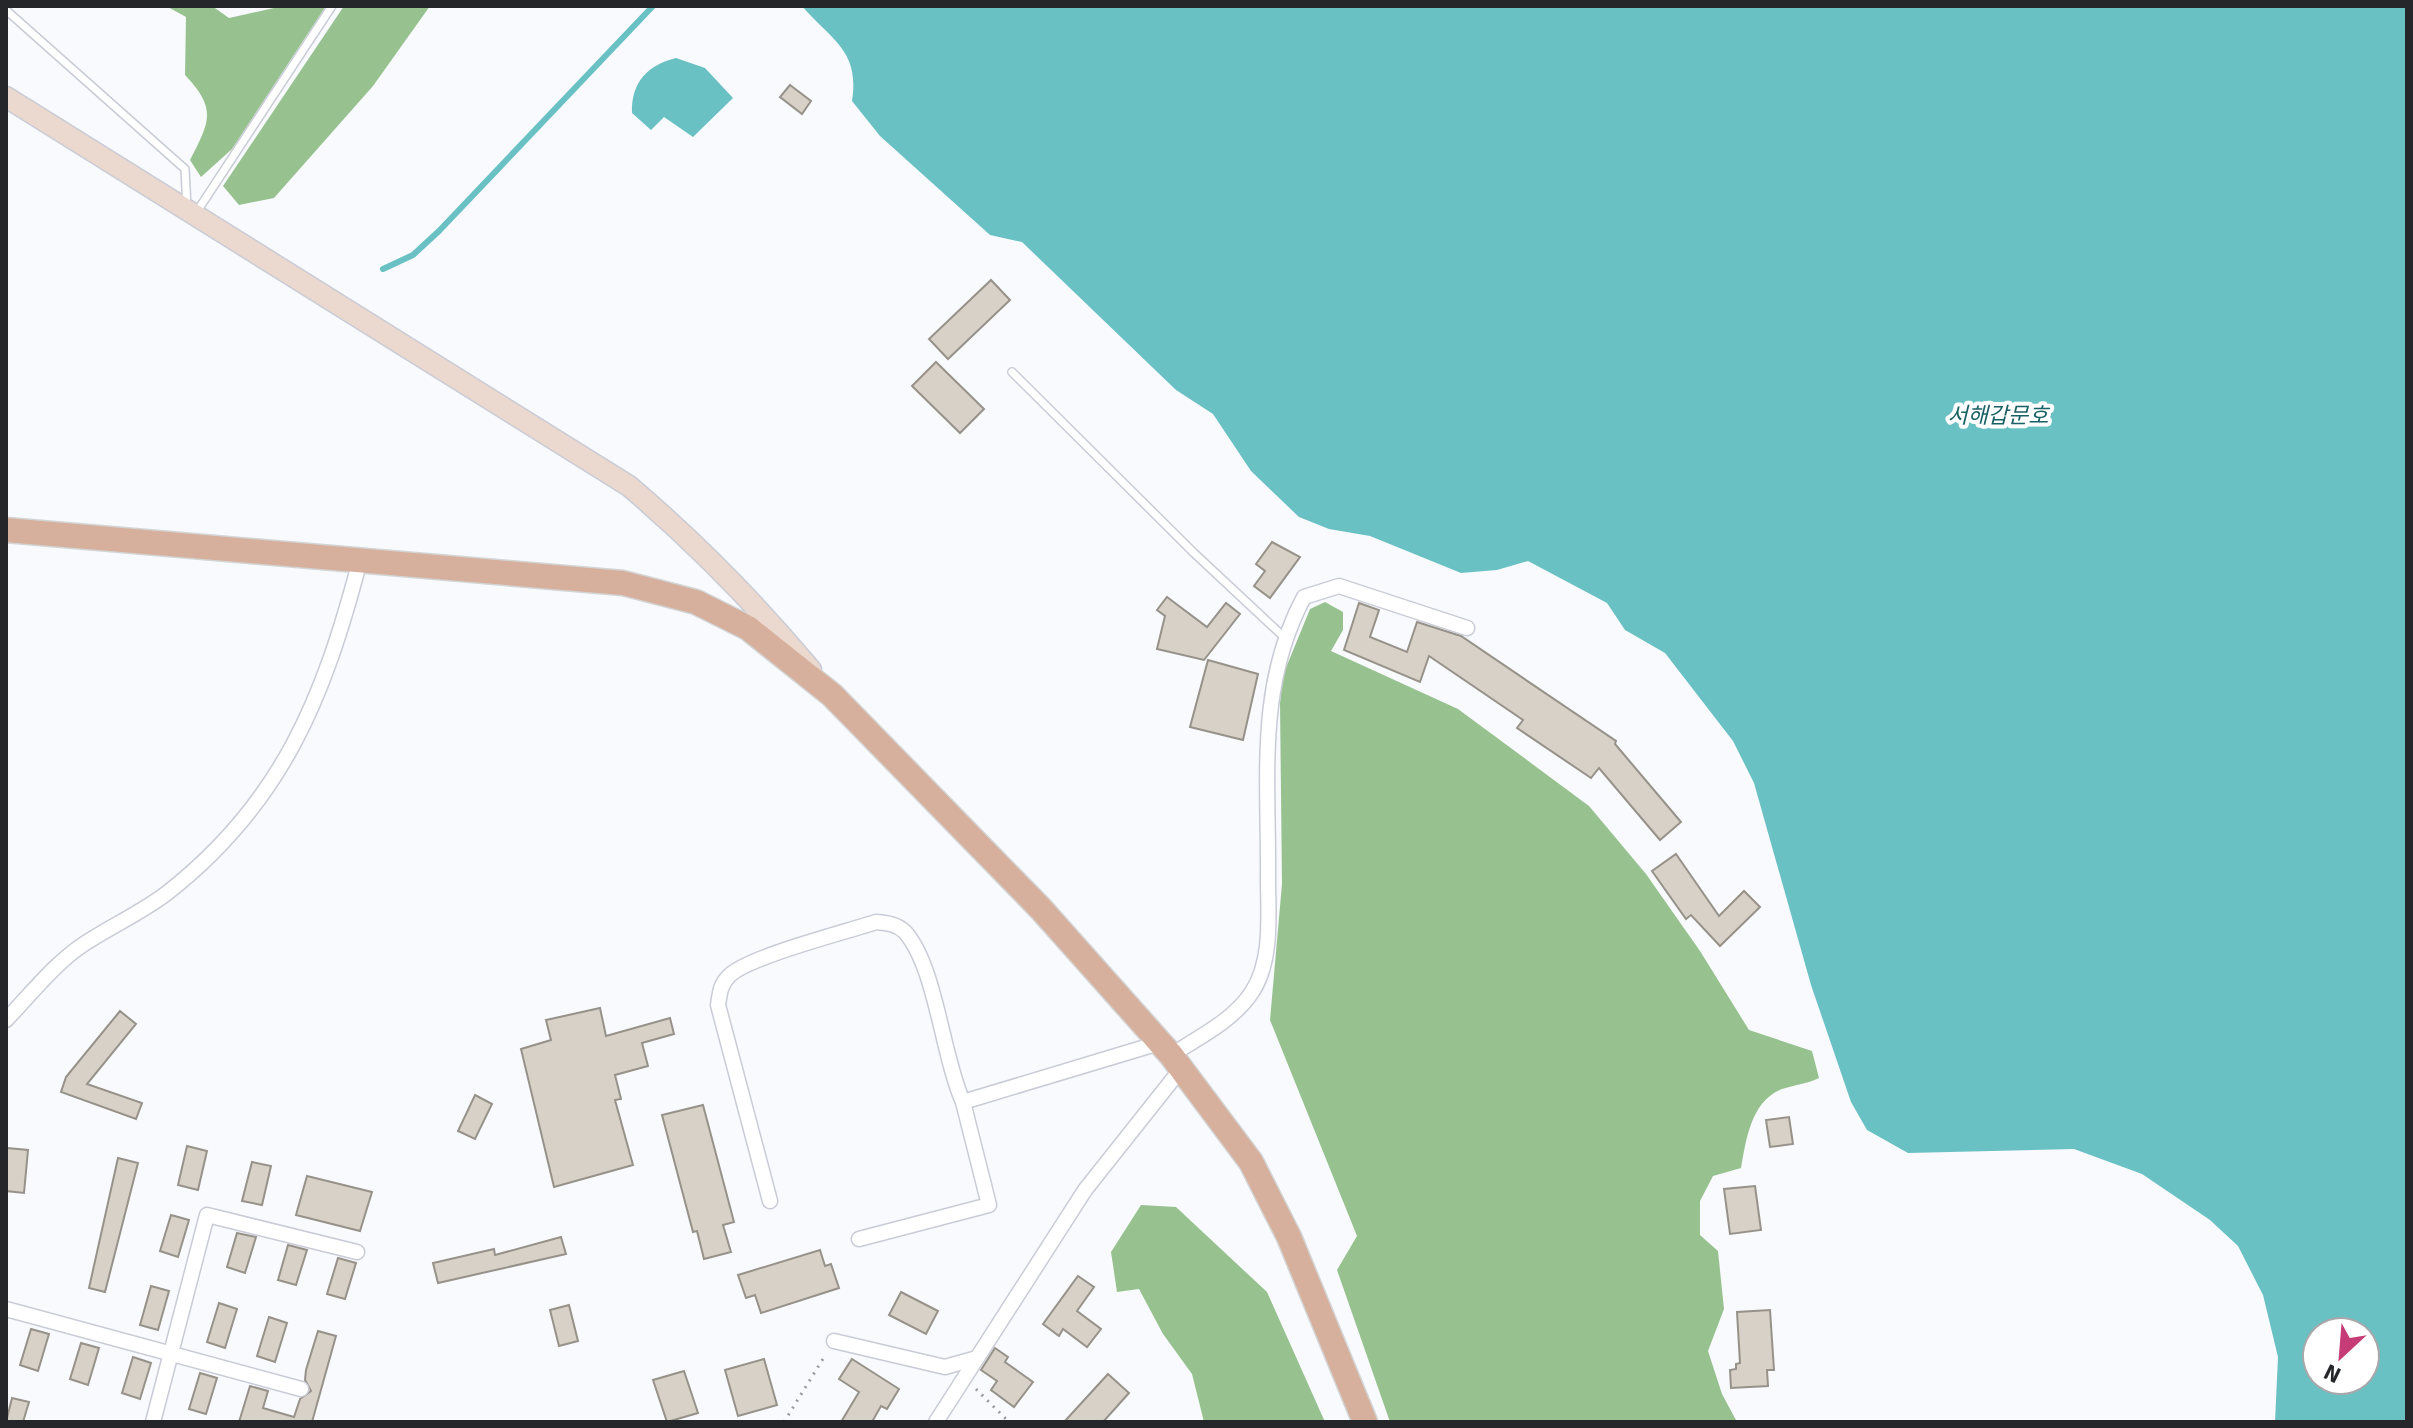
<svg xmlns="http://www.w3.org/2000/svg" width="2413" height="1428" font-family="Signika,'Noto Sans KR',sans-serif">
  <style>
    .forest { fill: #97c28f }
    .water { fill: #6ac1c4; fill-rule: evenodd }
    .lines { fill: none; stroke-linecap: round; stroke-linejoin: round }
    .stream { stroke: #6ac1c4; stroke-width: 6 }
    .building { fill: #d7d1c8; stroke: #979289; stroke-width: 2 }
    .service-casing { stroke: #c9ccd6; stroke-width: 10 }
    .minor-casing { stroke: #c9ccd6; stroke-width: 17 }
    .secondary-casing { stroke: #c9ccd6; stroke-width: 23 }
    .primary-casing { stroke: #d3d4d4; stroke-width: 27 }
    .path { stroke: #9b9ca0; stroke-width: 3; stroke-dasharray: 2 6; stroke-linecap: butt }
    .service { stroke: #fff; stroke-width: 7 }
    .minor { stroke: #fff; stroke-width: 14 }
    .secondary { stroke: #ebd8ce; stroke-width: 20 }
    .primary { stroke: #d7b09d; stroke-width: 24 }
    .labels { text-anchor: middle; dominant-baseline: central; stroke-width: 8; stroke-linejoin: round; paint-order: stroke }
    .water-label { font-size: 22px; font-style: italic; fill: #196164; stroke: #fff }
  </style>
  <rect width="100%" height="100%" fill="#f8fafe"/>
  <g class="forest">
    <path d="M166,6H212L229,18L283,6H326L232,149L201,177L190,160C210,121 217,109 185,75L186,17Z"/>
    <path d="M344,6H430L373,86L274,198L239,205L223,186Z"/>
    <path d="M1325,602L1343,612V630L1331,651L1458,709L1589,806L1646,874L1700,951L1749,1030L1812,1051L1819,1078C1807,1084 1794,1085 1782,1089C1751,1101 1746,1140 1741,1168L1713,1176L1700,1201V1235L1718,1251L1724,1309L1708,1351L1722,1394L1737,1422H1390L1337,1270L1357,1236L1270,1020L1282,884L1280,703L1283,675L1310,609Z"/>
    <path d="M1141,1205L1176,1207L1267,1292L1325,1422H1204L1192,1374L1163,1334L1139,1289L1117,1292L1111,1252Z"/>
  </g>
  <g class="water">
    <path d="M802,6H2407V1422H2275L2278,1357L2263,1295L2238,1246L2210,1220L2142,1174L2074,1149L1908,1153L1867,1130L1851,1102L1811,985L1754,783L1733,741L1665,653L1625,630L1607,603L1528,561L1497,570L1461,573L1370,536L1329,529L1299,517L1251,471L1213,414L1176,390L1022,242L990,235L880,136L852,101C860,50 831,40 802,6ZM2317,1332H2365V1380H2317Z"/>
    <path d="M676,58L705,68L733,98L693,137L664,117L651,130L632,113C631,82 648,65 676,58Z"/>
  </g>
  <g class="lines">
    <path class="stream" d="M383,269L413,255L439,231L653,6"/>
  </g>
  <g class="building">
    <path d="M790,85L811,101L802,114L780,97Z"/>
    <path d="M991,280L1010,300L948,359L929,339Z"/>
    <path d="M936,362L984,409L960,433L912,386Z"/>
    <path d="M1272,542L1300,557L1270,598L1254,586L1265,571L1256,564Z"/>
    <path d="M1167,597L1207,627L1226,603L1240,614L1204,660L1157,649L1165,616L1157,610Z"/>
    <path d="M1359,603L1379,610L1370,637L1407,652L1417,622L1461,636L1616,741L1615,744L1681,822L1660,840L1599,768L1591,778L1517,728L1523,720L1429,656L1420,682L1344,650Z"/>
    <path d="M1208,660L1258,674L1243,740L1190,727Z"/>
    <path d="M1676,854L1719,916L1744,891L1760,907L1720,946L1691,915L1686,919L1652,871Z"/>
    <path d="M600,1008L606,1036L670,1018L674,1034L642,1043L648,1066L615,1075L621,1099L615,1100L633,1165L554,1187L521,1049L551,1040L546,1020Z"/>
    <path d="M120,1011L136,1024L87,1084L142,1103L136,1119L61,1092L66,1077Z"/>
    <path d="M475,1095L492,1104L475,1139L458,1131Z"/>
    <path d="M703,1105L734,1222L723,1225L731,1252L704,1259L697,1231L693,1232L662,1115Z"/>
    <path d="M1789,1117L1793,1144L1770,1147L1766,1120Z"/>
    <path d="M187,1146L207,1151L198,1190L178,1185Z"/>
    <path d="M7,1148L28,1150L24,1193L6,1191Z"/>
    <path d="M118,1158L138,1163L105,1292L89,1288Z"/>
    <path d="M252,1162L271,1166L262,1205L242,1201Z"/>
    <path d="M307,1176L372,1192L360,1231L296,1215Z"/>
    <path d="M1755,1186L1761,1230L1730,1234L1724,1189Z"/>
    <path d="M171,1215L189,1220L178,1257L160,1251Z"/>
    <path d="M237,1233L256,1237L245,1273L227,1267Z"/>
    <path d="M561,1237L566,1254L438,1283L433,1263L494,1249L495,1255Z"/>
    <path d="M288,1245L307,1250L296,1285L278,1280Z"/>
    <path d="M820,1250L825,1266L831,1264L839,1288L761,1313L755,1295L746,1298L738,1275Z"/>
    <path d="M338,1258L356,1263L345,1299L327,1294Z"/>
    <path d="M1078,1276L1094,1287L1077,1311L1101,1329L1087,1347L1063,1329L1059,1336L1043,1324Z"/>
    <path d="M151,1286L169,1291L158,1330L140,1325Z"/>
    <path d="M901,1292L938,1311L926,1334L889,1315Z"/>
    <path d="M219,1303L237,1309L225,1348L207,1342Z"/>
    <path d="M569,1305L578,1341L559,1346L550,1310Z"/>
    <path d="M1770,1310L1774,1370H1767L1768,1386L1731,1388L1730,1370L1736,1369V1364L1740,1363L1737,1312Z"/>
    <path d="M269,1317L287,1323L275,1362L257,1356Z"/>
    <path d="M31,1329L49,1334L38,1371L20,1365Z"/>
    <path d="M318,1331L336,1336L312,1422H239L250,1386L268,1391L263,1408L294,1417L300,1399L311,1391L305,1380L306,1370Z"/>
    <path d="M81,1343L99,1348L88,1385L70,1379Z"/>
    <path d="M995,1348L1008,1357L1005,1362L1033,1382L1014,1407L991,1390L997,1381L981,1370Z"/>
    <path d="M133,1357L151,1363L140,1399L122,1393Z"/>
    <path d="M764,1359L777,1405L738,1416L725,1370Z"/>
    <path d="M852,1359L899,1389L887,1409L881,1406L872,1422H841L859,1392L839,1379Z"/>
    <path d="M684,1371L698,1413L667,1422L653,1380Z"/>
    <path d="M200,1373L217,1378L206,1414L189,1409Z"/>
    <path d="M1108,1374L1129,1393L1103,1422H1064Z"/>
    <path d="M12,1398L29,1402L23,1422H6Z"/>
  </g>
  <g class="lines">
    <g class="service-casing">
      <g id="service">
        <path d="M6,10L185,169L187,208"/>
        <path d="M196,213L332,6"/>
        <path d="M1012,372L1194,553L1285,638"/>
      </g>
    </g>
    <g class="minor-casing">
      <g id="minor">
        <path d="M6,1020C30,995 55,963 84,944C111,926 141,913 167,893C282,803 324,698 360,560"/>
        <path d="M1171,1055C1198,1038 1234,1020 1252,992C1273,960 1268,914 1268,878C1269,779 1256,687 1304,597L1339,586L1467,628"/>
        <path d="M770,1201L718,1005C720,993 720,985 729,976C747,957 846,932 876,922C887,923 897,924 905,932C936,967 942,1055 963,1102L1159,1043"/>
        <path d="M859,1239L989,1205L963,1102"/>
        <path d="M6,1309L301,1389"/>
        <path d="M834,1341L945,1367L977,1358"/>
        <path d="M153,1422L207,1215L357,1252"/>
        <path d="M936,1422L1085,1190L1181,1069"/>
      </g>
    </g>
    <g class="secondary-casing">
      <path id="secondary" d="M6,97L629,486C696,543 755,603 811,670"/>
    </g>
    <g class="primary-casing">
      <path id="primary" d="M6,530L623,583L696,602L748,628L832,695L1041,909L1171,1055L1251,1162L1289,1237L1365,1422"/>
    </g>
    <g class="path">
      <path d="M976,1389L1009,1422"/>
      <path d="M784,1422L826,1354"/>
    </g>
    <use href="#service" class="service"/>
    <use href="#minor" class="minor"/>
    <use href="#secondary" class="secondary"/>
    <use href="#primary" class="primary"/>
  </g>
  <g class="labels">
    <g class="water-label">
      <text x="1998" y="415">서해갑문호</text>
    </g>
  </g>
  <rect width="2413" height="1428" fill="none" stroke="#25262a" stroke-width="16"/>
  <g transform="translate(2341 1356) rotate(206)"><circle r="38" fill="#ffffff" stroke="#a8a8aa" stroke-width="2"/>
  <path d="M0-6L14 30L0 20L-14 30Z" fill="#c63c76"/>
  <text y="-12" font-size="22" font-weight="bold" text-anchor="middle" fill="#25262a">N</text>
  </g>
</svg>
